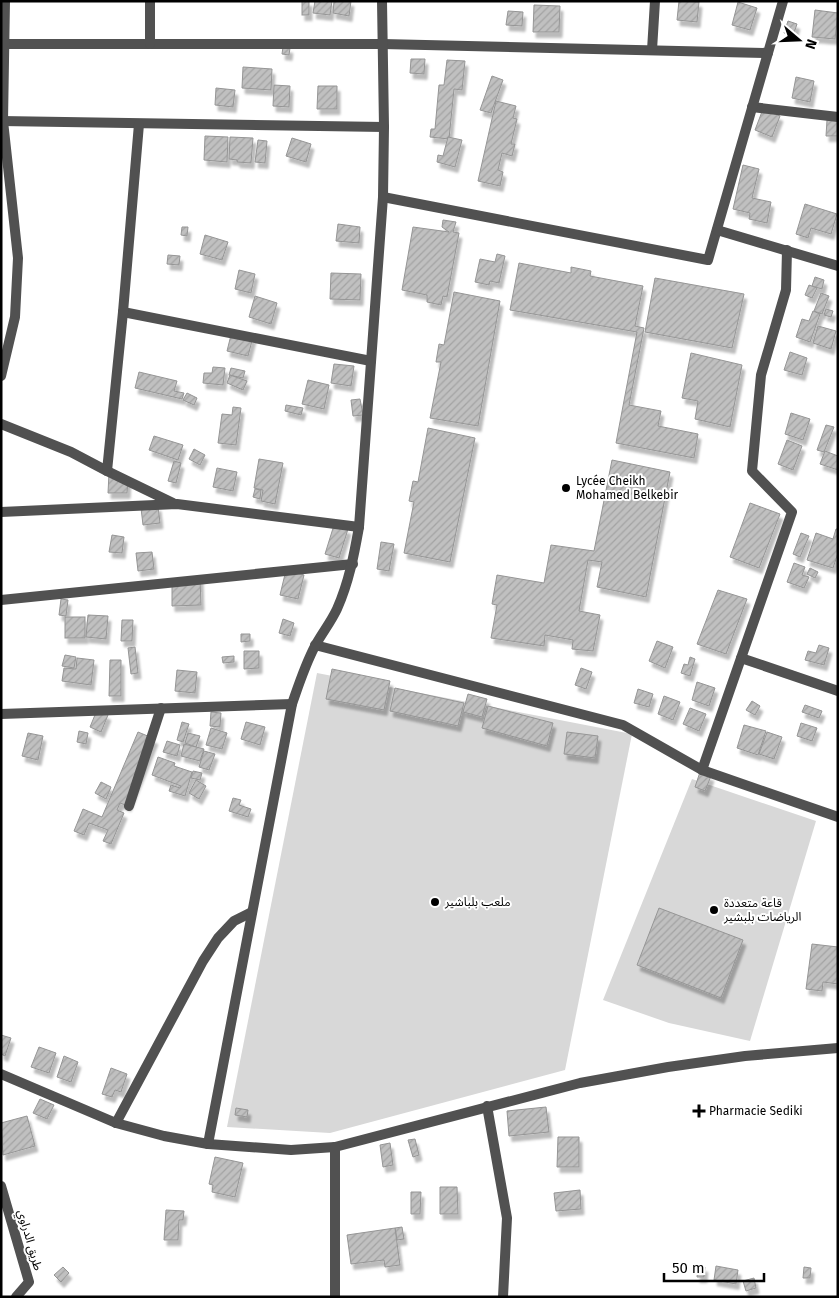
<svg xmlns="http://www.w3.org/2000/svg" width="839" height="1298" font-family="'Fira Sans','Noto Sans Arabic',sans-serif">
  <style>
    .garden { fill: #d8d8d8 }
    .building { fill: url(#building-hatch); stroke: #959595; filter: url(#shadow) }
    .lines { fill: none; stroke-linecap: round; stroke-linejoin: round }
    .minor { stroke: #515151; stroke-width: 10 }
    .tertiary { stroke: #515151; stroke-width: 10 }
    .poi-dot { fill: #000; stroke: #fff; stroke-width: 2 }
    .labels { text-anchor: middle; dominant-baseline: central; stroke-width: 4; stroke-linejoin: round; paint-order: stroke }
    .poi-label { font-size: 12px; fill: #000; stroke: #fff; text-anchor: start }
    .street-label { font-size: 12px; fill: #000; stroke: #fff }
  </style>
  <defs>
    <pattern id="building-hatch" width="6" height="6" patternUnits="userSpaceOnUse" patternTransform="scale(1.25)"><rect width="6" height="6" fill="#c0c0c0"/><path d="M-1 1l2-2M0 6l6-6M5 7l2-2" fill="none" stroke="#a3a3a3"/></pattern>
    <filter id="shadow"><feDropShadow dx="3" dy="5.5" stdDeviation="1" flood-color="#0004"/></filter>
  </defs>
  <rect width="100%" height="100%" fill="#fff"/>
  <g class="garden">
    <path d="M317,673L632,734L565,1070L330,1133L227,1127Z"/>
    <path d="M692,779L816,821L750,1041L669,1023L603,1000Z"/>
  </g>
  <g class="building">
    <rect x="302" y="1" width="7" height="14"/>
    <path d="M315,1H332L330,15L313,13Z"/>
    <path d="M334,1H351L349,16L333,13Z"/>
    <path d="M679,1L699,2L697,22L677,20Z"/>
    <path d="M738,2L757,8L750,30L732,25Z"/>
    <path d="M534,5L560,6L559,32H533Z"/>
    <path d="M815,10L838,13L835,39L812,37Z"/>
    <path d="M508,11L523,12L522,26L506,25Z"/>
    <path d="M788,21L797,24L793,36L784,33Z"/>
    <path d="M283,47L290,48L289,55L282,54Z"/>
    <path d="M411,59H425L424,74L410,73Z"/>
    <path d="M447,60L465,61L462,90L454,89L449,139L430,137L431,129H435L439,85H444Z"/>
    <path d="M243,67L272,69L271,90L242,88Z"/>
    <path d="M492,76L503,80L491,113L480,110Z"/>
    <path d="M796,77L814,81L810,102L792,98Z"/>
    <path d="M274,85L290,86L289,107L273,106Z"/>
    <path d="M318,86H337V109H317Z"/>
    <path d="M216,88L235,90L233,107L215,105Z"/>
    <path d="M496,101L516,106L513,118L517,119L511,144H515L512,156L502,153L498,170L503,172L500,186L478,181Z"/>
    <path d="M763,109L780,116L772,137L755,130Z"/>
    <path d="M827,120H838V136H826Z"/>
    <path d="M205,136L228,137L227,162L204,160Z"/>
    <path d="M230,137L253,138L251,163L237,162V160L229,159Z"/>
    <path d="M448,137L462,140L455,167L437,162L438,155L443,156Z"/>
    <path d="M292,138L311,144L306,162L286,156Z"/>
    <path d="M258,140L267,141L265,163L255,162Z"/>
    <path d="M743,165L759,169L752,198L771,202L767,223L749,219L750,213L733,209Z"/>
    <path d="M805,204L837,214L831,234L811,228L808,238L796,234Z"/>
    <path d="M443,220L456,222L453,232L459,233L447,297L443,296L441,305L427,302V295L402,290L413,227L449,232L442,227Z"/>
    <path d="M338,224L360,227L359,243L336,241Z"/>
    <path d="M182,227H188L187,236L181,235Z"/>
    <path d="M205,235L228,242L222,260L200,254Z"/>
    <path d="M497,254L505,256L499,283L490,281L489,285L475,282L480,259L495,262Z"/>
    <path d="M168,255L180,256L179,265L167,264Z"/>
    <path d="M519,263L571,273V267L591,271L590,276L643,286L635,326L644,328L629,405L661,411L658,426L698,434L694,458L616,443L637,332L510,310Z"/>
    <path d="M239,270L255,274L251,293L235,289Z"/>
    <path d="M331,273L361,274L360,300L330,299Z"/>
    <path d="M815,277L824,280L822,289L812,286Z"/>
    <path d="M655,278L744,294L732,348L645,332Z"/>
    <path d="M809,285L817,288L812,298L805,295Z"/>
    <path d="M454,292L500,301L478,426L430,418L441,362H436L439,344L444,345Z"/>
    <path d="M821,293L829,296L822,314L814,311Z"/>
    <path d="M255,296L277,303L271,324L249,317Z"/>
    <path d="M826,309L833,311L831,317L824,315Z"/>
    <path d="M813,311L820,314L810,342L796,337L802,319L809,321Z"/>
    <path d="M818,326L836,331L831,349L813,343Z"/>
    <path d="M232,331L253,337L248,356L227,351Z"/>
    <path d="M790,352L807,358L802,375L784,370Z"/>
    <path d="M691,353L742,365L730,427L695,419L698,401L682,398Z"/>
    <path d="M334,364L354,366L351,386L331,383Z"/>
    <path d="M213,367L225,368L223,385L203,383L204,373H212Z"/>
    <path d="M231,368L245,371L243,378L229,375Z"/>
    <path d="M139,372L177,381L174,391L184,393L182,399L135,388Z"/>
    <path d="M230,375L247,381L243,390L227,383Z"/>
    <path d="M308,380L329,385L324,409L302,404Z"/>
    <path d="M187,393L197,398L194,405L183,400Z"/>
    <path d="M360,399L363,415L353,416L351,400Z"/>
    <path d="M286,405L303,408L301,415L285,411Z"/>
    <path d="M233,407L241,408L236,445L218,443L222,414L232,415Z"/>
    <path d="M791,413L810,419L803,440L785,434Z"/>
    <path d="M826,425L834,427L824,452L817,450Z"/>
    <path d="M428,428L475,438L450,562L404,553L414,502L409,501L413,481L418,482Z"/>
    <path d="M154,436L183,445L178,460L149,450Z"/>
    <path d="M787,440L802,446L793,470L778,464Z"/>
    <path d="M194,449L205,455L200,465L189,459Z"/>
    <path d="M825,451L838,456V470L820,464Z"/>
    <path d="M259,459L283,463L275,504L261,501L263,490L254,488Z"/>
    <path d="M612,460L670,472L646,597L597,587L602,562L588,560L579,611L600,615L593,651L572,649L573,640L545,635L544,646L491,638L497,605L492,604L497,575L544,583L551,545L594,551Z"/>
    <path d="M174,461L181,463L176,483L168,481Z"/>
    <path d="M217,468L237,472L233,491L213,487Z"/>
    <path d="M109,473L128,479L127,493H108Z"/>
    <path d="M255,489L261,490L260,499L253,497Z"/>
    <path d="M750,503L780,514L759,568L730,557Z"/>
    <path d="M158,506L160,523L143,525L141,508Z"/>
    <path d="M334,525L348,529L339,558L325,554Z"/>
    <path d="M836,529H838V553L833,568L807,560L816,533L833,539Z"/>
    <path d="M801,533L809,536L800,557L793,554Z"/>
    <path d="M112,535L124,537L122,553L109,552Z"/>
    <path d="M381,542L394,544L389,571L377,569Z"/>
    <path d="M152,552L154,569L138,571L136,553Z"/>
    <path d="M794,563L805,567L802,575L809,577L804,588L787,582Z"/>
    <path d="M810,568L818,572L815,578L807,574Z"/>
    <path d="M286,570L304,575L298,599L280,595Z"/>
    <path d="M200,578L201,605L172,606V579Z"/>
    <path d="M718,590L747,599L726,654L697,644Z"/>
    <path d="M61,599L68,600L66,616L59,615Z"/>
    <path d="M88,615L108,616L106,639L86,637Z"/>
    <rect x="65" y="617" width="20" height="21"/>
    <path d="M283,619L294,623L290,636L279,633Z"/>
    <path d="M122,620H133L132,641H121Z"/>
    <path d="M241,634H250V641L241,642Z"/>
    <path d="M657,641L673,647L665,668L649,661Z"/>
    <path d="M819,645L829,648L824,665L805,660L808,651L816,653Z"/>
    <path d="M135,647L138,673L131,674L128,648Z"/>
    <path d="M244,651H259V668L244,669Z"/>
    <path d="M65,655L76,657L74,668L62,666Z"/>
    <path d="M234,656V662L223,663L222,657Z"/>
    <path d="M690,657L695,659L690,676L681,673L684,664L688,665Z"/>
    <path d="M77,658L94,660L91,685L62,681L64,668L76,669Z"/>
    <path d="M110,660H121V696H109Z"/>
    <path d="M581,668L592,672L586,689L575,685Z"/>
    <path d="M332,669L390,681L384,710L326,699Z"/>
    <path d="M177,670L197,672L195,693L175,691Z"/>
    <path d="M697,682L715,688L709,706L692,700Z"/>
    <path d="M395,688L464,703L458,726L390,711Z"/>
    <path d="M638,689L653,694L649,707L634,703Z"/>
    <path d="M468,694L487,699L482,717L463,712Z"/>
    <path d="M664,696L680,702L673,720L658,714Z"/>
    <path d="M752,701L760,706L755,715L746,710Z"/>
    <path d="M805,705L822,711L819,718L802,712Z"/>
    <path d="M488,706L553,723L547,746L482,728Z"/>
    <path d="M690,708L706,714L699,731L683,724Z"/>
    <path d="M97,710L108,715L101,732L90,727Z"/>
    <path d="M211,712L221,713L220,727L210,726Z"/>
    <path d="M182,722L189,724L183,742L177,740Z"/>
    <path d="M246,722L265,727L260,745L241,739Z"/>
    <path d="M801,723L817,728L812,741L797,736Z"/>
    <path d="M744,725L766,731L758,755L737,748Z"/>
    <path d="M211,728L227,733L222,749L206,745Z"/>
    <path d="M79,731L88,733L86,744L77,742Z"/>
    <path d="M138,732L155,739L128,806L120,803L117,810L124,813L111,844L103,841L108,830L89,823L84,835L74,831L83,809L102,817Z"/>
    <path d="M567,732L598,736L595,758L564,754Z"/>
    <path d="M767,732L782,737L774,759L759,754Z"/>
    <path d="M28,733L43,736L38,760L22,756Z"/>
    <path d="M188,733L200,736L196,747L185,743Z"/>
    <path d="M167,741L180,745L177,756L163,752Z"/>
    <path d="M184,744L204,749L200,761L181,756Z"/>
    <path d="M204,751L215,754L209,770L199,767Z"/>
    <path d="M158,757L175,763L174,766L192,772L185,796L169,791L171,785L180,788L181,786L152,775Z"/>
    <path d="M193,771L202,773L200,780L191,778Z"/>
    <path d="M700,772L711,776L705,791L695,787Z"/>
    <path d="M196,780L206,786L199,799L189,793Z"/>
    <path d="M101,782L111,787L106,799L95,793Z"/>
    <path d="M233,798L241,800L239,805L251,809L248,817L229,811Z"/>
    <path d="M659,908L743,940L721,998L637,965Z"/>
    <path d="M812,944L838,947V984L823,982L822,991L806,989Z"/>
    <path d="M1,1035L11,1038L5,1056L1,1054Z"/>
    <path d="M39,1047L56,1053L49,1073L31,1067Z"/>
    <path d="M64,1056L78,1062L71,1082L57,1077Z"/>
    <path d="M111,1068L127,1074L121,1092L115,1090L112,1097L102,1094Z"/>
    <path d="M40,1099L54,1105L47,1119L33,1113Z"/>
    <path d="M546,1107L549,1132L509,1136L507,1111Z"/>
    <path d="M236,1108L248,1110L247,1117L235,1115Z"/>
    <path d="M27,1116L35,1146L3,1155L1,1123Z"/>
    <path d="M558,1137H579V1167H557Z"/>
    <path d="M415,1139L419,1155L413,1157L408,1140Z"/>
    <path d="M390,1143L393,1165L383,1167L380,1145Z"/>
    <path d="M215,1157L243,1163L235,1197L212,1192L213,1185L209,1184Z"/>
    <path d="M440,1187H457L458,1214H440Z"/>
    <path d="M580,1190L581,1209L556,1211L554,1193Z"/>
    <path d="M411,1192H421L420,1214H411Z"/>
    <path d="M166,1210L184,1211L183,1220H179L178,1240H164Z"/>
    <path d="M402,1227L404,1239L397,1240L395,1228Z"/>
    <path d="M395,1228L400,1265L385,1267L384,1260L351,1264L347,1235Z"/>
    <path d="M698,1266L705,1267L704,1277H697Z"/>
    <path d="M716,1266L738,1270L736,1284L714,1280Z"/>
    <path d="M63,1267L69,1273L61,1282L54,1275Z"/>
    <path d="M804,1267L811,1268L810,1278H803Z"/>
    <path d="M754,1278L756,1288L746,1291L743,1281Z"/>
  </g>
  <g class="lines">
    <g class="minor">
      <path d="M1,44H383L768,53"/>
      <path d="M150,44V1"/>
      <path d="M652,50L655,1"/>
      <path d="M752,107L838,117"/>
      <path d="M1,121L384,127"/>
      <path d="M383,197L708,260L783,1"/>
      <path d="M717,230L838,266"/>
      <path d="M123,312L371,361"/>
      <path d="M1,376L15,317L18,258L3,121L5,1"/>
      <path d="M1,424L71,452L107,471L173,503"/>
      <path d="M107,471L123,312L139,124"/>
      <path d="M1,512L177,504L359,527"/>
      <path d="M1,600L353,564"/>
      <path d="M315,645L623,725L702,770L838,817"/>
      <path d="M741,658L838,691"/>
      <path d="M1,714L292,704"/>
      <path d="M702,770L792,512L752,471L761,375L786,290L787,250"/>
      <path d="M129,806L161,708"/>
      <path d="M487,1106L507,1218L503,1297"/>
      <path d="M116,1123L203,961L218,938L234,921L252,912"/>
      <path d="M1,1186L29,1282L16,1297"/>
    </g>
    <g class="tertiary">
      <path d="M1,1074L116,1123L164,1136L208,1144L291,1150L335,1147L580,1083L668,1067L745,1056L838,1048"/>
      <path d="M208,1144L292,704C299,684 305,665 315,646C322,633 331,622 337,609C349,582 354,555 359,527L383,197L384,127L382,1"/>
      <path d="M335,1297V1147"/>
    </g>
  </g>
  <g class="poi-dot">
    <circle cx="566" cy="488" r="5"/>
    <circle cx="435" cy="902" r="5"/>
    <circle cx="714" cy="910" r="5"/>
    <path d="M696.5 1103.5h5v5h5v5h-5v5h-5v-5h-5v-5h5z"/>
  </g>
  <g class="labels">
    <g class="poi-label">
      <text x="576" y="481">Lycée Cheikh<tspan x="576" dy="14">Mohamed Belkebir</tspan></text>
      <text x="445" y="902">ملعب بلباشير</text>
      <text x="724" y="903">قاعة متعددة<tspan x="724" dy="14">الرياضات بلبشير</tspan></text>
      <text x="709" y="1111">Pharmacie Sediki</text>
    </g>
    <g class="street-label">
      <text transform="translate(30 1240) rotate(74)">طريق الدراوي</text>
    </g>
  </g>
  <rect width="839" height="1298" fill="none" stroke="#000000" stroke-width="5"/>
  <g transform="translate(799 40) rotate(109)" stroke="#ffffff" stroke-width="4" paint-order="stroke">
  <path d="M0-4L9 19L0 12L-9 19Z" fill="#000000"/>
  <text y="-8" font-size="14" font-weight="bold" text-anchor="middle" fill="#000000">N</text>
  </g>
  <path d="M664 1273v8h100v-8" fill="none" stroke="#000000" stroke-width="2.5"/>
  <text x="672" y="1273" font-size="15" fill="#000000" stroke="#ffffff" stroke-width="4" paint-order="stroke">50 m</text>
</svg>
